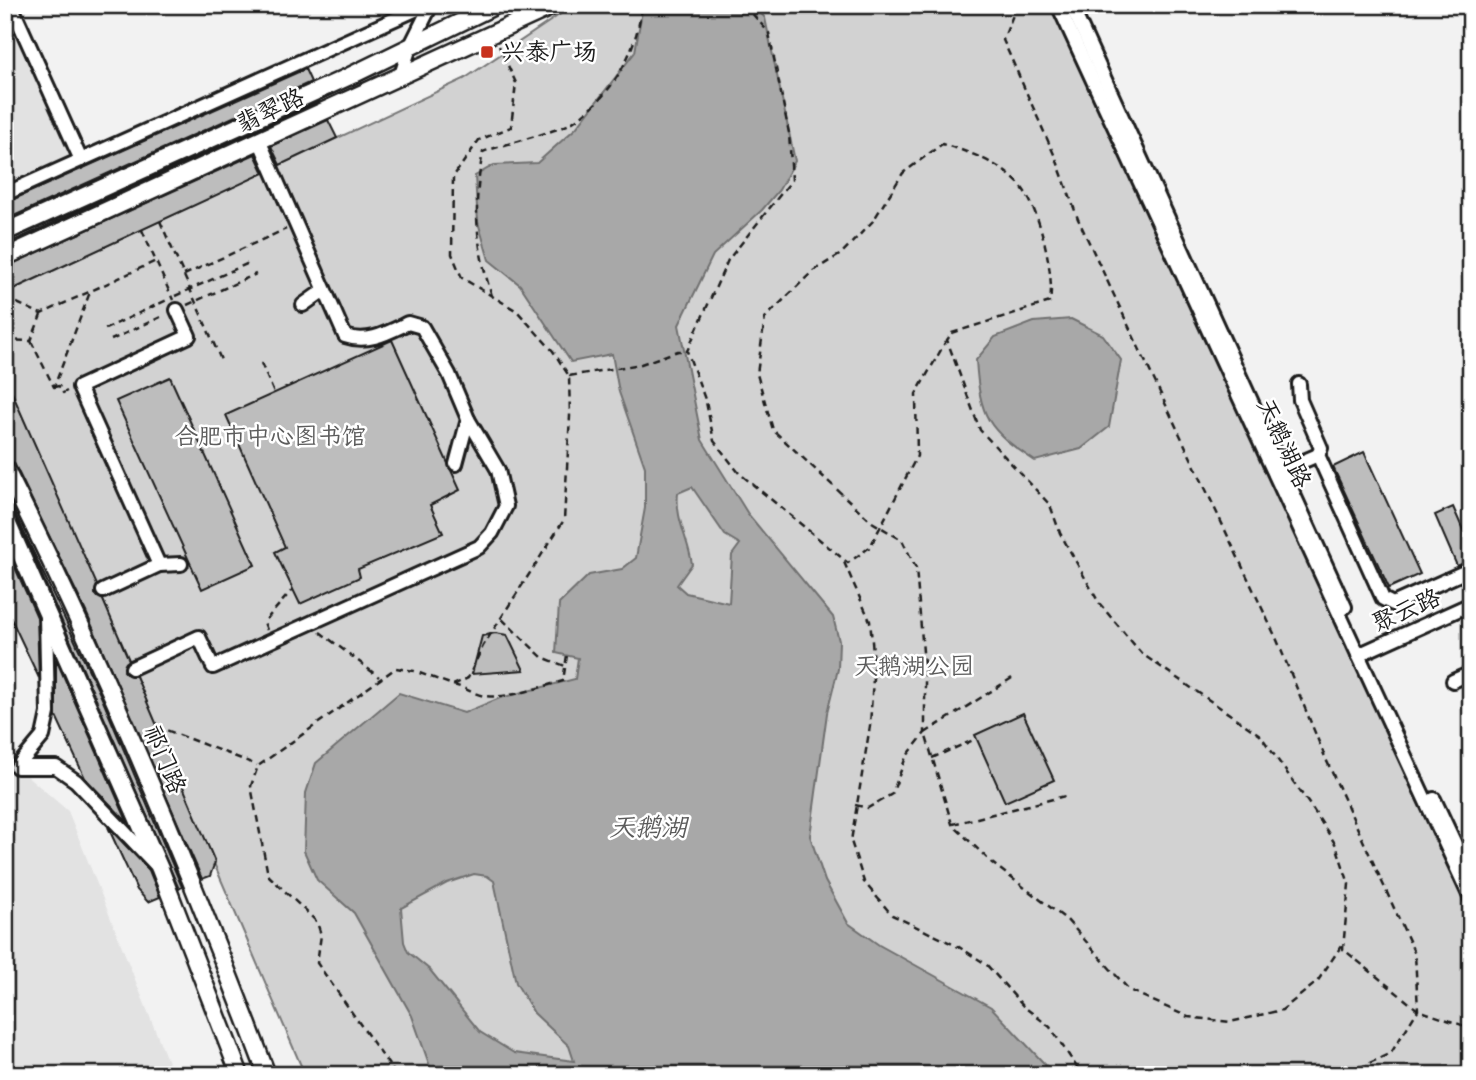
<svg xmlns="http://www.w3.org/2000/svg" width="1476" height="1080" font-family="'Shantell Sans','LXGW WenKai TC',sans-serif">
  <style>
    .built { fill: #e2e2e2 }
    .green { fill: #d2d2d2; stroke: #777; stroke-width: 2 }
    .water { fill: #a8a8a8; stroke: #707070; stroke-width: 2; fill-rule: evenodd }
    .building { fill: #bdbdbd; stroke: #1c1c1c; stroke-width: 2 }
    .lines { fill: none; stroke-linecap: round; stroke-linejoin: round }
    .minor-casing { stroke: #1c1c1c; stroke-width: 18 }
    .major-casing { stroke: #1c1c1c; stroke-width: 21 }
    .path { stroke: #1c1c1c; stroke-width: 2.5; stroke-dasharray: 7 5; stroke-linecap: butt }
    .minor { stroke: #fff; stroke-width: 12 }
    .major { stroke: #fff; stroke-width: 16 }
    .poi-dot { fill: #c8321e; stroke: #fff; stroke-width: 2.5 }
    .labels { text-anchor: middle; dominant-baseline: central; stroke-width: 5; stroke-linejoin: round; paint-order: stroke }
    .poi-label { font-size: 24px; fill: #1c1c1c; stroke: #fff; text-anchor: start }
    .street-label { font-size: 24px; fill: #1c1c1c; stroke: #fff }
    .park-label { font-size: 24px; fill: #5c5c5c; stroke: #fff }
    .water-label { font-size: 26px; font-style: italic; fill: #5b5b5b; stroke: #fff }
  </style>
  <rect width="100%" height="100%" fill="#f2f2f2"/>
  <filter id="ink" filterUnits="userSpaceOnUse"><feTurbulence type="fractalNoise" baseFrequency=".0143" numOctaves="2"/><feDisplacementMap in="SourceGraphic" scale="14" xChannelSelector="R" yChannelSelector="G"/><feConvolveMatrix kernelMatrix="1 2 1 2 8 2 1 2 1" color-interpolation-filters="sRGB"/></filter>
  <g filter="url(#ink)">
    <g class="built">
      <path d="M5,5L81,160L5,194Z"/>
      <path d="M17,767L68,811L173,1075H5V772Z"/>
    </g>
    <path class="green" d="M574,5H1058L1471,899V1075H305L5,377V300L8,292L464,79Z"/>
    <g class="water">
      <path d="M643,5H754L765,18L795,161L779,190L762,210L713,255L679,325L702,440L748,514L833,617L839,641L838,669L827,713L810,836L825,881L848,923L879,945L991,1007L1055,1075H433L412,1016L354,913L317,880L304,851L306,793L316,763L399,693L464,713L500,698L575,679L578,658L556,653L559,604L589,575L622,569L636,558L645,508V467L619,392L612,354L571,362L520,285L489,260L478,222L475,176L494,165L537,163L576,128L635,52ZM692,487L725,535L740,544L732,555L729,603L686,593L677,585L692,564C688,538 675,519 678,493ZM474,874L487,876L494,881L516,983L534,1013L569,1046L574,1061L514,1053L480,1032L430,970L408,952L404,942L401,908L447,883Z"/>
      <path d="M1071,319L1103,335L1121,360L1109,427L1081,449L1035,461C987,429 980,418 976,360L995,337L1034,322Z"/>
    </g>
    <g class="building">
      <path d="M305,69L311,82L5,220V203Z"/>
      <path d="M320,101L5,245V242Z"/>
      <path d="M328,120L337,138L280,165L271,146Z"/>
      <path d="M255,154L264,173L5,293V267Z"/>
      <path d="M392,340L460,490L430,505L443,533L358,569L360,577L300,604L275,552L285,547L226,415Z"/>
      <path d="M5,377L97,585L95,594L103,600L129,660L124,671L128,675L136,676L215,862L210,876L202,879L86,612L14,463L5,458Z"/>
      <path d="M170,377L255,565L202,589L116,401Z"/>
      <path d="M1364,452L1420,574L1389,588L1333,467Z"/>
      <path d="M5,492L101,696L182,887L179,889L15,514L5,508Z"/>
      <path d="M1453,507L1471,548V560L1457,566L1435,515Z"/>
      <path d="M5,545L37,617L39,678L5,606Z"/>
      <path d="M495,633L507,635L524,670L472,674L482,636Z"/>
      <path d="M56,659L128,823L85,778L56,716Z"/>
      <path d="M1023,713L1054,780L1005,802L975,735Z"/>
      <path d="M108,827L149,870L160,897L148,902L137,890Z"/>
    </g>
    <g class="lines">
      <g class="minor-casing">
        <g id="minor">
          <path d="M11,5L81,160"/>
          <path d="M1058,5L1471,899"/>
          <path d="M1071,5L1345,607"/>
          <path d="M401,75L410,47L431,5"/>
          <path d="M259,140L345,336C368,344 387,333 408,323L422,327L449,374L468,419L456,464"/>
          <path d="M5,194L426,5"/>
          <path d="M303,305L324,290"/>
          <path d="M1299,384L1300,400L1321,448L1318,455L1383,599L1393,604L1471,569"/>
          <path d="M1285,469L1318,455"/>
          <path d="M159,565L181,564"/>
          <path d="M103,591L159,565L79,387L189,336L177,310"/>
          <path d="M46,616L48,713L43,736L17,767H56L76,781L155,864"/>
          <path d="M1358,655L1471,604"/>
          <path d="M132,668L199,637L213,667L479,547L492,533L506,506L498,470L468,419"/>
          <path d="M1453,681L1471,673"/>
          <path d="M1434,799L1471,878"/>
        </g>
      </g>
      <g class="major-casing">
        <g id="major">
          <path d="M5,232L350,76L496,5"/>
          <path d="M5,257L555,5"/>
          <path d="M5,468C104,665 189,868 267,1075"/>
          <path d="M5,518L160,869L240,1075"/>
        </g>
      </g>
      <g class="path">
        <path d="M745,5L769,33L789,133L792,180L728,260L687,351L706,402L714,441L739,473L848,563L870,547L917,456L916,394L946,341"/>
        <path d="M1017,5L1003,40L1057,161L1078,219L1277,640L1325,757L1415,954L1418,1010L1391,1053L1344,1075"/>
        <path d="M160,221L221,360"/>
        <path d="M142,230L173,300"/>
        <path d="M184,275L286,229"/>
        <path d="M175,296L251,262"/>
        <path d="M492,296C475,244 473,204 483,152C504,144 556,132 571,123C612,97 637,52 642,5"/>
        <path d="M6,298L41,314L156,261"/>
        <path d="M187,305L256,274"/>
        <path d="M105,329L169,299"/>
        <path d="M5,340L31,341L41,315"/>
        <path d="M111,340L165,315"/>
        <path d="M31,341L54,387L90,292"/>
        <path d="M261,363L274,393"/>
        <path d="M569,376L641,364L678,351H687"/>
        <path d="M54,387L59,386L63,393L67,391"/>
        <path d="M844,562L870,621L874,662L870,726L851,841L864,882L892,915L959,947L986,964L1023,1006L1050,1027L1082,1075"/>
        <path d="M502,619L542,657L565,666"/>
        <path d="M267,630L264,622L293,589"/>
        <path d="M320,632L379,677"/>
        <path d="M1012,678L925,733L952,824L992,863L1067,920L1129,990L1188,1017L1230,1022L1282,1010L1317,982L1342,945"/>
        <path d="M453,685C464,687 475,695 485,696C510,699 539,687 563,681L567,655"/>
        <path d="M156,726L257,765"/>
        <path d="M932,758L976,739"/>
        <path d="M855,805L868,808L892,794L906,757L925,733V676L916,568L902,540L872,522L773,430L757,374L765,318L813,271L841,254L873,221L903,173L942,144C969,152 998,162 1018,183C1039,204 1055,274 1050,302L952,333L947,340L980,430L1050,505L1060,533L1099,603L1142,654L1260,735L1312,808L1336,845L1349,884L1343,949L1418,1010L1471,1028"/>
        <path d="M953,824L1069,795"/>
        <path d="M396,1075L317,963L321,935L317,922L268,875L251,786L258,766L396,668L414,671L453,685L468,678L483,646L564,520L570,416L569,376L553,351L517,311L462,278L452,254L453,177L479,140L511,127L516,83L499,46"/>
      </g>
      <use href="#minor" class="minor"/>
      <use href="#major" class="major"/>
    </g>
  </g>
  <rect class="poi-dot" x="480" y="45" width="14" height="14" rx="3.5"/>
  <g class="labels">
    <g class="poi-label">
      <text x="501" y="52">兴泰广场</text>
    </g>
    <g class="street-label">
      <text transform="translate(270 110) rotate(-25)">翡翠路</text>
      <text transform="translate(1284 443) rotate(65)">天鹅湖路</text>
      <text transform="translate(1406 610) rotate(-24)">聚云路</text>
      <text transform="translate(165 759) rotate(67)">祁门路</text>
    </g>
    <g class="park-label">
      <text x="270" y="436">合肥市中心图书馆</text>
      <text x="914" y="666">天鹅湖公园</text>
    </g>
    <g class="water-label">
      <text x="648" y="826">天鹅湖</text>
    </g>
  </g>
  <rect width="1476" height="1080" fill="none" stroke="#fff" stroke-width="28"/>
  <rect x="14" y="14" width="1448" height="1052" fill="none" stroke="#1c1c1c" stroke-width="2.5" filter="url(#ink)"/>
</svg>
